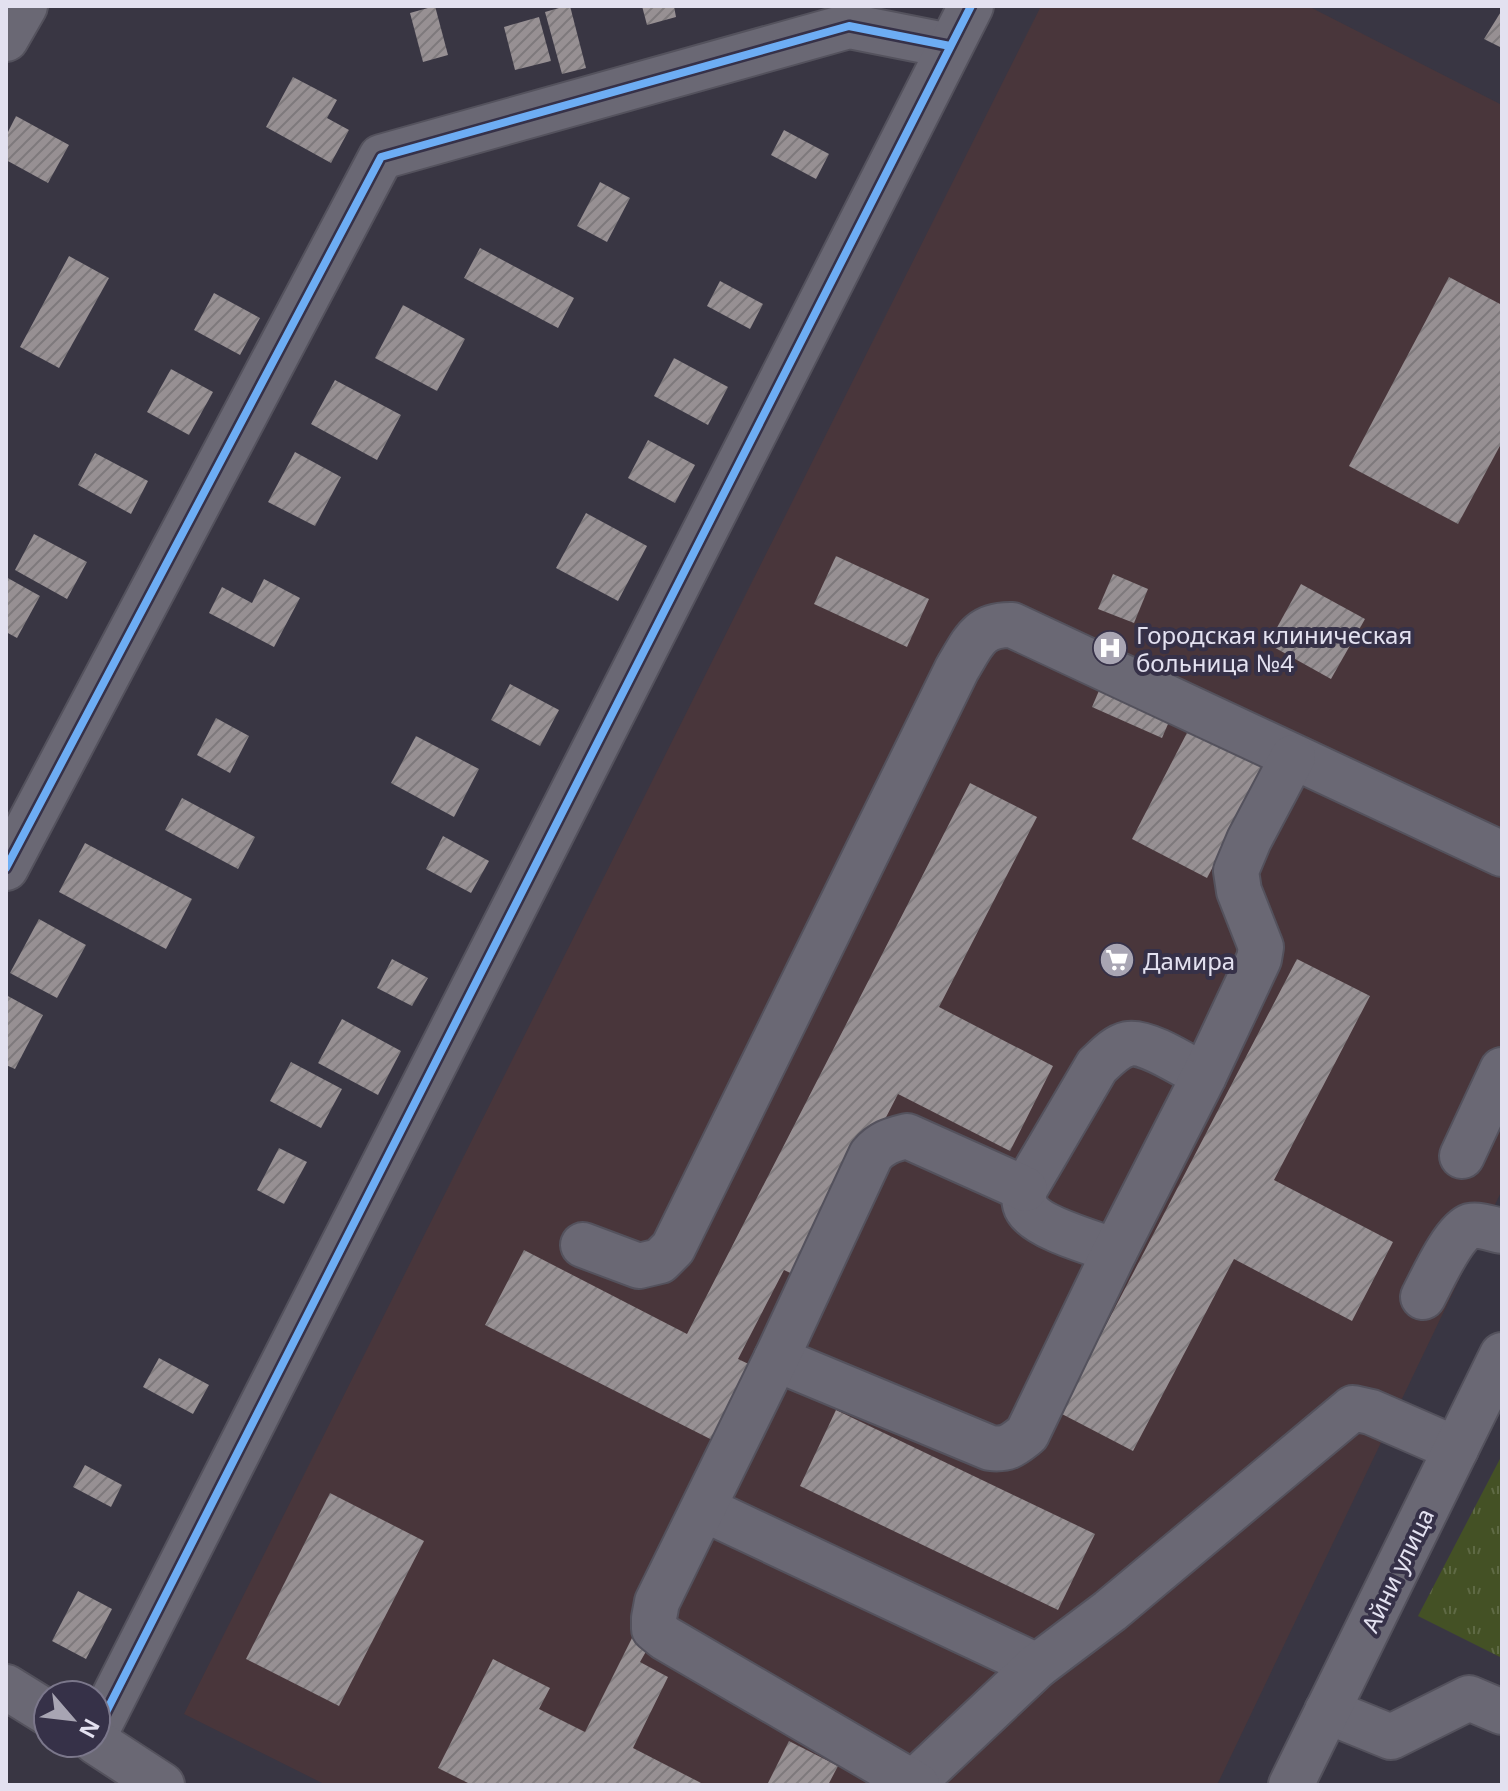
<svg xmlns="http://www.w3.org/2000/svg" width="1508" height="1791" font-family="'Noto Sans',sans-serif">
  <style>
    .medical { fill: #49363b }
    .grass { fill: url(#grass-tufts) }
    .building { fill: url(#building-hatch) }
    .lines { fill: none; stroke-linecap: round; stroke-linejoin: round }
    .minor-casing { stroke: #54525d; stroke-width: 48 }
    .minor { stroke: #6a6874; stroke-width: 44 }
    .cycleway-casing { stroke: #363148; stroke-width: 13 }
    .cycleway { stroke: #6dadf4; stroke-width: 8 }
    .labels { text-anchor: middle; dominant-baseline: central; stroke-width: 8; stroke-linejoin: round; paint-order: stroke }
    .poi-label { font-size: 24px; fill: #e3e1f0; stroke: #363148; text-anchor: start }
    .street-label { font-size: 24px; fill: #e3e1f0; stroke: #363148 }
  </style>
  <defs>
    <pattern id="grass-tufts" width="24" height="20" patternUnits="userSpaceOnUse" patternTransform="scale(2)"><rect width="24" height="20" fill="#445125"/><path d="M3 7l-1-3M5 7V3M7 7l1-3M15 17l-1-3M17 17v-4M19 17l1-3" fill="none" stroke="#5f6a45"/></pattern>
    <pattern id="building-hatch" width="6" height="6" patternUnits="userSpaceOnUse" patternTransform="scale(2)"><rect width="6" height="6" fill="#979093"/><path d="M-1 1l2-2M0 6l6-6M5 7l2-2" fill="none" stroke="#7e797c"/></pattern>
  </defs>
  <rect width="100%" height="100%" fill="#393643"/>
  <path class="medical" d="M1041,6H1308L1502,105V1190L1217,1785H326L184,1714Z"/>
  <path class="grass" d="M1502,1455V1658L1418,1616Z"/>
  <g class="building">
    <path d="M435,6L448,55L423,62L410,13Z"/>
    <path d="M566,6H570L586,68L562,74L545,12Z"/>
    <path d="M642,6H674L676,17L647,25Z"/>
    <path d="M1502,10V48L1484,39Z"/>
    <path d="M539,17L551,61L515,70L504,27Z"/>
    <path d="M293,77L337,100L327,118L349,130L331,163L266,127Z"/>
    <path d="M16,116L69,145L48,183L6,160V136Z"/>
    <path d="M784,130L829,154L816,179L771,155Z"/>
    <path d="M600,182L630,198L607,242L577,226Z"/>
    <path d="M480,248L574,298L558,328L464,278Z"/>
    <path d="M69,256L109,278L59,368L20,347Z"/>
    <path d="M1449,277L1502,305V442L1458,524L1349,466Z"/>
    <path d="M720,281L763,304L750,329L707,306Z"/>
    <path d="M214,293L260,318L240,355L194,330Z"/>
    <path d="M403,305L465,339L437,391L375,358Z"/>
    <path d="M674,358L728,387L708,425L654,396Z"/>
    <path d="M171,369L213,392L189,435L147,412Z"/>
    <path d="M335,380L401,415L377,460L311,424Z"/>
    <path d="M648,440L695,465L675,503L628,478Z"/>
    <path d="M295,452L341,477L315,526L268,502Z"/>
    <path d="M95,453L148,481L131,514L78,485Z"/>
    <path d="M586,513L647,546L618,601L556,568Z"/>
    <path d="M34,534L87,562L67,599L15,570Z"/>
    <path d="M836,556L929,599L907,647L814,604Z"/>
    <path d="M1113,574L1148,589L1134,623L1098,609Z"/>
    <path d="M6,577L40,596L17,638L6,632Z"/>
    <path d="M264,579L300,598L274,647L209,613L222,587L252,603Z"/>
    <path d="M1301,584L1365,619L1331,679L1268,644Z"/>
    <path d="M1104,679L1174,710L1162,738L1092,707Z"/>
    <path d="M510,684L559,710L540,746L491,720Z"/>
    <path d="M216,718L249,736L230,773L197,755Z"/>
    <path d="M1190,727L1266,766L1207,878L1132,839Z"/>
    <path d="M416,736L479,769L454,817L391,783Z"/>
    <path d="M970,783L1037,817L939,1007L1053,1066L1010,1151L898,1094L803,1279L784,1270L738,1359L768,1373L730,1449L485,1325L524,1250L687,1334Z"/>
    <path d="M182,798L255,837L238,869L165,830Z"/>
    <path d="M443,836L489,861L471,893L426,869Z"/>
    <path d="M85,843L192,899L166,949L59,892Z"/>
    <path d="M39,919L86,945L57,998L10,973Z"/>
    <path d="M392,959L428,978L412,1006L377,988Z"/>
    <path d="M1297,959L1370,996L1274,1180L1393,1242L1352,1321L1234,1259L1133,1451L1060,1413Z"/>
    <path d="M6,995L43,1015L15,1069L6,1065Z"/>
    <path d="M342,1019L401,1051L378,1095L318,1063Z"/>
    <path d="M291,1062L342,1089L321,1128L270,1101Z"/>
    <path d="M279,1148L307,1162L284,1204L257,1190Z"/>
    <path d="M159,1358L209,1385L193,1414L143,1387Z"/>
    <path d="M836,1410L1095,1534L1058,1610L800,1486Z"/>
    <path d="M85,1465L122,1485L111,1507L73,1487Z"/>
    <path d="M330,1493L424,1541L339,1706L246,1659Z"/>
    <path d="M78,1591L112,1609L86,1659L52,1641Z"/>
    <path d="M635,1632L652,1641L640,1662L668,1677L633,1748L705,1785H472L438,1768L493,1659L550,1688L539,1709L585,1732Z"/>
    <path d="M789,1741L838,1766L828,1785H767Z"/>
  </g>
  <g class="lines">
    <g class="minor-casing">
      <g id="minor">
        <path d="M6,39L25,6"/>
        <path d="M6,868L381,157L849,26L950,46"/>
        <path d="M1462,1156L1502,1070"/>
        <path d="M583,1245L639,1266L660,1261L673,1248L957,669C973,643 978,624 1012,625L1502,854"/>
        <path d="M1115,1251C1094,1243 1038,1228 1027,1209C1023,1203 1024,1195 1025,1189L1097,1066C1106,1058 1115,1047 1128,1044C1146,1040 1187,1067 1204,1076"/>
        <path d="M1423,1297C1431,1282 1454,1231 1470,1226C1479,1224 1492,1229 1502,1231"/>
        <path d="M776,1359L990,1448C1008,1450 1013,1445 1027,1434L1115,1251L1204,1076L1259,959L1261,947L1239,891L1236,871L1249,840L1293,757"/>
        <path d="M704,1509L1037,1666"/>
        <path d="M6,1687L48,1713"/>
        <path d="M1327,1711L1391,1737L1469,1698L1502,1712"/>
        <path d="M96,1732L971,6"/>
        <path d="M96,1742L162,1785"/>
        <path d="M913,1783L1037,1666L1110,1611L1353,1408L1371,1412L1456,1449"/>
        <path d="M917,1785L665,1638L654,1629V1618L657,1602L776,1359L871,1155C881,1143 891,1140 907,1136L1025,1189"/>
        <path d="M1291,1785L1502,1355"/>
      </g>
    </g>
    <use href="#minor" class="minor"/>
    <g class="cycleway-casing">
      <g id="cycleway">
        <path d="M6,868L381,157L849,26L950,46"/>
        <path d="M96,1732L971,6"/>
      </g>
    </g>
    <use href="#cycleway" class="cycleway"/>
  </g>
  <defs>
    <g id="hospital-disc" transform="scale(1.8)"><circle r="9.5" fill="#a8a5b3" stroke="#363148"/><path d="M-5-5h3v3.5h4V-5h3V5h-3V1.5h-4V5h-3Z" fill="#fff"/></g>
    <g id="supermarket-disc" transform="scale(1.8)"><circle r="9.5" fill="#a8a5b3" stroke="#363148"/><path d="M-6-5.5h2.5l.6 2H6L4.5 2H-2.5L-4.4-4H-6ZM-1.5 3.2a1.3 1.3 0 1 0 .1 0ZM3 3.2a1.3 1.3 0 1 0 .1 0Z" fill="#fff"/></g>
  </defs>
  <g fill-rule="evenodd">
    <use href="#hospital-disc" x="1110" y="648"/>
    <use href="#supermarket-disc" x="1117" y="960"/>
  </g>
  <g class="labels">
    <g class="poi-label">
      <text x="1136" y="634">Городская клиническая<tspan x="1136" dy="28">больница №4</tspan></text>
      <text x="1143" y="960">Дамира</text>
    </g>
    <g class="street-label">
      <text transform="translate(1397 1570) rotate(-64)">Айни улица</text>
    </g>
  </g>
  <rect width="1508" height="1791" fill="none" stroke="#e3e1f0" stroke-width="16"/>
  <g transform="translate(72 1719) rotate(118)"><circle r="38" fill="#363148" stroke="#7b778b" stroke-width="2"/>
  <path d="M0-6L14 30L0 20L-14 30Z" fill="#a8a5b3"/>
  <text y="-12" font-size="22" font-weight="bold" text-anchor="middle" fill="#e3e1f0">N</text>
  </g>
</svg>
